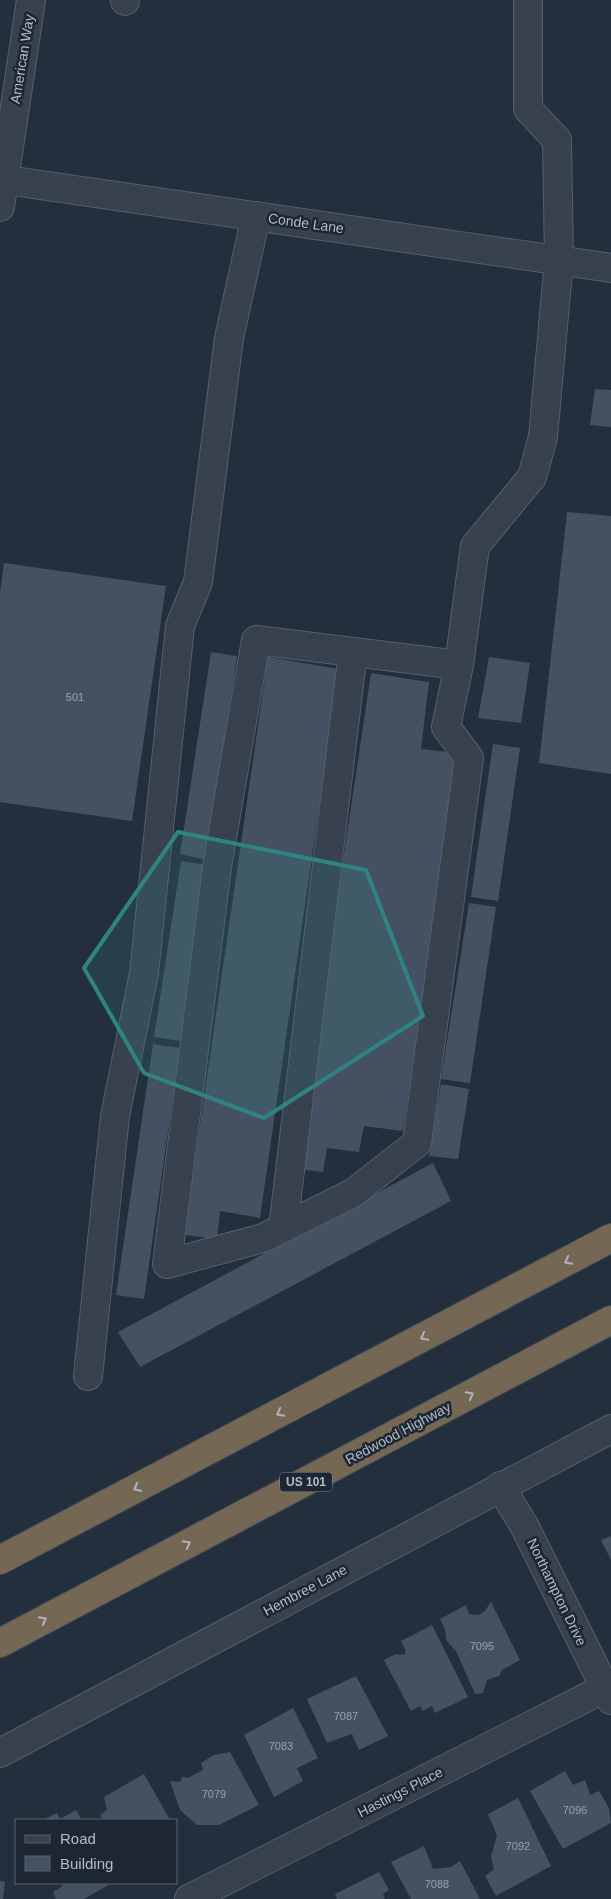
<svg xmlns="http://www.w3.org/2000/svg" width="611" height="1899" font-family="Arial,sans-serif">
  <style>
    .building { fill: #455162 }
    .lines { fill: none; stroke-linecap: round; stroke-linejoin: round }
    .minor-casing { stroke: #565f6c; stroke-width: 30 }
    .highway-casing { stroke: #434c59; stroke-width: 30 }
    .minor { stroke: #38414e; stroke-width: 28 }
    .highway { stroke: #746855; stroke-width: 28 }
    .oneway { stroke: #aeb4bd }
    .marked { fill: #308480; fill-opacity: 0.2; stroke: #308480; stroke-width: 4; stroke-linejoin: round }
    .labels { text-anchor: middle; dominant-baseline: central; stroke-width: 5; stroke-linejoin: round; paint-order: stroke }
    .number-label { font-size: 11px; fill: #98a1af }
    .shield { fill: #1d2633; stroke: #878f9c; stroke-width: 1 }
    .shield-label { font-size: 12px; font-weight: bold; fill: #b4bcc9 }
    .street-label { font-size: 14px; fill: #b4bcc9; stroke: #1d2633 }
  </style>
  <rect width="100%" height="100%" fill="#242f3e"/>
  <g class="building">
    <path d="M595,389L611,390V427L590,425Z"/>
    <path d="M567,512L611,516V774L539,763Z"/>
    <path d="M4,563L166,586L132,821L0,802V593Z"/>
    <path d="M211,652L237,656L207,860L180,854Z"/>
    <path d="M268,657L339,669L260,1218L220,1211L217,1239L184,1235Z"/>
    <path d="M489,657L530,663L521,723L478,718Z"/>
    <path d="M371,673L429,682L421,749L458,753L403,1131L364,1126L359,1152L327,1148L323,1172L297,1169Z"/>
    <path d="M493,744L520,748L498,901L471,897Z"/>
    <path d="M181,861L207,865L181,1041L154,1037Z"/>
    <path d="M469,903L496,907L470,1083L441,1079Z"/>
    <path d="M153,1044L180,1048L144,1299L116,1295Z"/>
    <path d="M441,1084L469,1089L458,1159L429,1156Z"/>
    <path d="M433,1163L451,1201L140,1367L118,1332Z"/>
    <path d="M611,1536V1560L601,1540Z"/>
    <path d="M491,1602L520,1660L502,1670L499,1676L487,1680L483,1693L475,1694L456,1651L446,1640L445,1629L440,1619L466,1605L469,1614L478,1615L484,1612Z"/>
    <path d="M432,1625L468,1697L435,1713L432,1706L423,1711L420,1706L411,1711L384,1660L396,1654L404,1655L406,1651L401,1641Z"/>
    <path d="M356,1676L388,1736L359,1750L352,1734L327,1743L307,1699Z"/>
    <path d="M293,1708L318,1758L297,1768L303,1781L274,1797L244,1735Z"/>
    <path d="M230,1752L259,1805L219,1825H197L180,1810L170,1781L180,1782L182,1777L188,1778L203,1770L201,1763L214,1755Z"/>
    <path d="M565,1771L573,1785L585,1780L590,1795L599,1791L609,1808L611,1823L563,1849L530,1791Z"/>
    <path d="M144,1774L170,1820H103L100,1815L107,1810L104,1797Z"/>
    <path d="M518,1798L551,1866L496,1896L485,1876L494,1869L491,1857L497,1835L488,1814Z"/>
    <path d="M76,1810L82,1820H42L57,1813L60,1819Z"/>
    <path d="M424,1846L433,1869L451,1867L460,1861L480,1899H411L391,1862Z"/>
    <path d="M379,1872L389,1890L383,1894L385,1899H337L335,1894Z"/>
    <path d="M0,1881L5,1882L3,1899H0Z"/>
    <path d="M61,1883H112L84,1899H56L53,1892L63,1886Z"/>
  </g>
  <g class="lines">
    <g class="minor-casing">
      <g id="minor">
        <path d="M125,1V0"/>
        <path d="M0,179L611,268"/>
        <path d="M0,207L31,0"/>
        <path d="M459,665L256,640L217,867L167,1264L263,1238L353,1193L417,1143L469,758L446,727L459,665L475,546L532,477L543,437L559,260L557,140L528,109V0"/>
        <path d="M283,1228L353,652"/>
        <path d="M88,1376L115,1116L144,973L180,626L198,582L229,338L256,216"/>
        <path d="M500,1486L525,1527L611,1700"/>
        <path d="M0,1753L611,1429"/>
        <path d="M189,1899L611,1685"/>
      </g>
    </g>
    <g class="highway-casing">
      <g id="highway">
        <path d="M0,1560L611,1238"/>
        <path d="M0,1643L611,1320"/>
      </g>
    </g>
    <use href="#minor" class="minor"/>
    <use href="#highway" class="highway"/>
  </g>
  <defs><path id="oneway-chevron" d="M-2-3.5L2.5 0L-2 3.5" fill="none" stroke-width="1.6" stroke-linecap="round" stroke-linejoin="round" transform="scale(1.25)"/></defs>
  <g class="oneway">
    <use href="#oneway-chevron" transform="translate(568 1261) rotate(152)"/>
    <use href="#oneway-chevron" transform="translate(424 1337) rotate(152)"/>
    <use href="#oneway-chevron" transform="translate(470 1395) rotate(-28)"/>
    <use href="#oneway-chevron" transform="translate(280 1413) rotate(152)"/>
    <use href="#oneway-chevron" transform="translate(137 1488) rotate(152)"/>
    <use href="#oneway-chevron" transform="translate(187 1544) rotate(-28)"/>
    <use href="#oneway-chevron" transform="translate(43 1620) rotate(-28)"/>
  </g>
  <path class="marked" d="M178,832L366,870L423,1016L264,1118L144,1073L84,968Z"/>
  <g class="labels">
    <g class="number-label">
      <text x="75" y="697">501</text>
      <text x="482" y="1646">7095</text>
      <text x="346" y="1716">7087</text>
      <text x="281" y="1746">7083</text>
      <text x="214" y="1794">7079</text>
      <text x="575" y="1810">7096</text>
      <text x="518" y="1846">7092</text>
      <text x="437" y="1884">7088</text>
    </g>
    <rect class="shield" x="280" y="1472.5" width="52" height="19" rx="4"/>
    <g class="shield-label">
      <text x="306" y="1482">US 101</text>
    </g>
    <g class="street-label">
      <text transform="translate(22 59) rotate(-81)">American Way</text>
      <text transform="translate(306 223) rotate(8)">Conde Lane</text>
      <text transform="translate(398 1433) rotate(-28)">Redwood Highway</text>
      <text transform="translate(305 1590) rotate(-28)">Hembree Lane</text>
      <text transform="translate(557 1592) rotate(64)">Northampton Drive</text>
      <text transform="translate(400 1792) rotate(-27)">Hastings Place</text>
    </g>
  </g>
  <rect x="15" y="1819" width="162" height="65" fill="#1d2633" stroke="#59626f"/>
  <rect x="25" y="1835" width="25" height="8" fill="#38414e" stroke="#59626f"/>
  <text x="60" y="1844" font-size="15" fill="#b4bcc9">Road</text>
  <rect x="25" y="1856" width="25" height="15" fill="#455162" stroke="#59626f"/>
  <text x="60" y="1869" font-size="15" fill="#b4bcc9">Building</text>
</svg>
